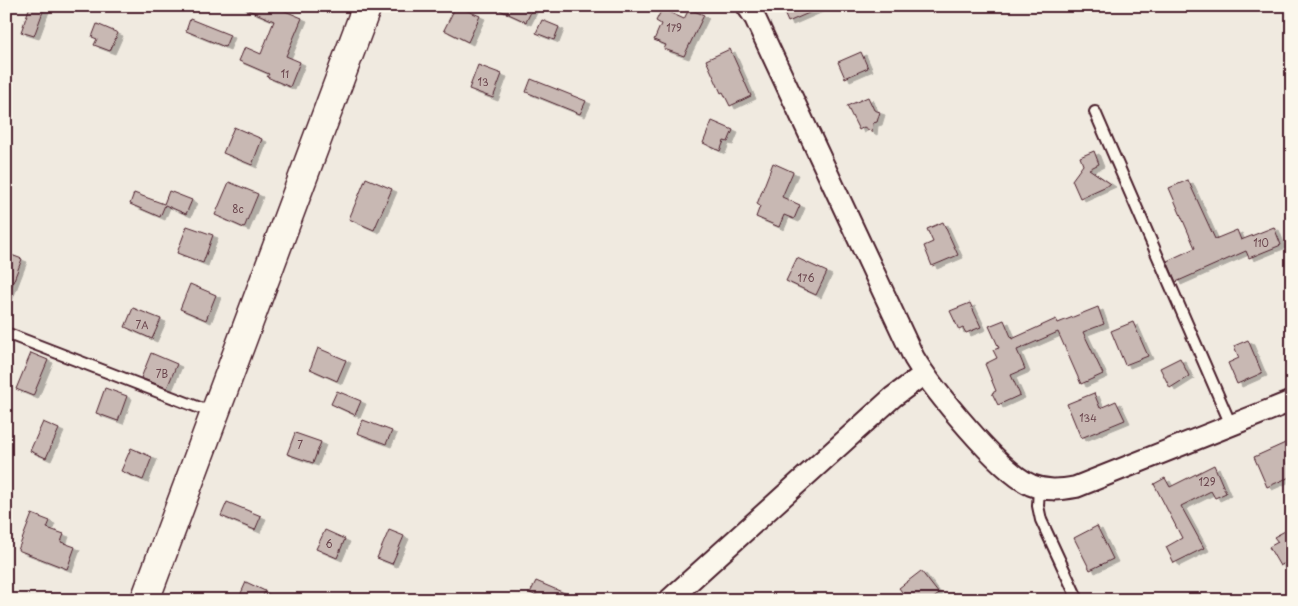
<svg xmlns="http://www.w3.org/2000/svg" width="1298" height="606" font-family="'Playpen Sans',sans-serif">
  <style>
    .building { fill: #c8b8b3; stroke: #4a1f2b; filter: url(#shadow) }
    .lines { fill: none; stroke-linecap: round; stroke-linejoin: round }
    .lane-casing { stroke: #4a1f2b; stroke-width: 14 }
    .street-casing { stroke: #4a1f2b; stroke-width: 24 }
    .secondary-casing { stroke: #4a1f2b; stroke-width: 31 }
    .lane { stroke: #fbf7ec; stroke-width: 10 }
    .street { stroke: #fbf7ec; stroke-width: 20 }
    .secondary { stroke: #fbf7ec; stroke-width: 28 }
    .labels { text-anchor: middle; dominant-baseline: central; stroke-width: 4; stroke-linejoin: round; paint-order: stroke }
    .number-label { font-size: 10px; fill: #6a454d }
  </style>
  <defs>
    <filter id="shadow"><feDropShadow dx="5" dy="3" stdDeviation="0" flood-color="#0004"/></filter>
  </defs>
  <rect width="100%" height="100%" fill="#f0eae0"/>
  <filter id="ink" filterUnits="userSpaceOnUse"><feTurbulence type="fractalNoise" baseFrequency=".02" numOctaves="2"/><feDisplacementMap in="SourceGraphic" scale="10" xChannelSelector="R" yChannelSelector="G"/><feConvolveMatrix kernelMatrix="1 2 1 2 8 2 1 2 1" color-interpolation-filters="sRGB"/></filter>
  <g filter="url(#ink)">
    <g class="building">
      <path d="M30,6H45L34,36L21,32Z"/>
      <path d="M239,6H273L302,18L286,56L300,62L290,87L267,77L269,74L239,61L245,47L261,54L274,21Z"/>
      <path d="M456,6L480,16L468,42L444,30Z"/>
      <path d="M491,6H534L526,22Z"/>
      <path d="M781,6H825L788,22Z"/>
      <path d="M662,9L684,19L689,9L704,15L684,56L664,49L666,45L654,40L661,24L656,21Z"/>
      <path d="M190,19L230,35L225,47L186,31Z"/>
      <path d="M542,20L559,27L554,40L536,33Z"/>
      <path d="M97,24L118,33L110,51L94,45L97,39L92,37Z"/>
      <path d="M730,49L751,96L730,106L723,92L721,93L706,60Z"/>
      <path d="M861,52L868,68L845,78L838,62Z"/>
      <path d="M478,65L502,74L493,98L469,89Z"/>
      <path d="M531,79L586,101L580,114L526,92Z"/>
      <path d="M868,97L874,110L880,112L877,122L873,123L872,132L864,127L859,130L847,106Z"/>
      <path d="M712,121L733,130L728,142L724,141L720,151L703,143Z"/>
      <path d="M234,127L262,139L252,165L223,153Z"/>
      <path d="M1094,151L1099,164L1089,169L1111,184L1080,198L1072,180L1083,165L1080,157Z"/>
      <path d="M773,163L793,172L782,197L800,205L794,219L784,215L779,227L756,217L760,206L757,204Z"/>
      <path d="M366,178L392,189L374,230L349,219Z"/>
      <path d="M1188,180L1215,239L1237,230L1241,240L1274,227L1281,245L1249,258L1246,251L1176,282L1167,261L1195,248L1169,188Z"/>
      <path d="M229,182L258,194L244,228L215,215Z"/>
      <path d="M169,191L192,200L186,214L165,205L160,217L130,204L134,193L164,204Z"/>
      <path d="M943,222L958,255L932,266L924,246L933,242L927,229Z"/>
      <path d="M187,226L213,235L203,263L177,253Z"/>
      <path d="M6,253L22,259L7,298H6Z"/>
      <path d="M797,258L827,272L816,295L786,281Z"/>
      <path d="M190,284L216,295L206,320L180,309Z"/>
      <path d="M970,303L981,327L966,333L963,328L959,330L950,311Z"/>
      <path d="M1098,307L1104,324L1083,332L1103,374L1081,384L1058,332L1017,350L1025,369L1011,375L1020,395L998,405L992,393L996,391L985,364L997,358L993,350L999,348L989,326L1004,320L1012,339L1056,319L1058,323Z"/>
      <path d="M133,308L161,319L152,339L125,327Z"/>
      <path d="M1133,322L1148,356L1125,365L1111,331Z"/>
      <path d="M1248,340L1262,373L1237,384L1228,363L1239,358L1234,346Z"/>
      <path d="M318,348L346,360L337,381L310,369Z"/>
      <path d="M31,353L48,360L33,396L16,389Z"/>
      <path d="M151,353L177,364L167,388L141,378Z"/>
      <path d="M1180,358L1189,376L1170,388L1160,368Z"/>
      <path d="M105,388L127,396L118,421L96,413Z"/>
      <path d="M337,391L361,401L355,415L331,404Z"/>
      <path d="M1094,393L1100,408L1116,401L1125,420L1081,438L1067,404Z"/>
      <path d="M363,420L392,431L386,444L357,433Z"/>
      <path d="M43,422L59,429L46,458L30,451Z"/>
      <path d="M295,433L321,442L313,463L287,454Z"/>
      <path d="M1292,440V476L1267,487L1254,457Z"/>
      <path d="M131,448L152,457L143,480L121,471Z"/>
      <path d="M1214,465L1226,493L1215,498L1211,491L1181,506L1204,548L1174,563L1166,547L1182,538L1154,484L1165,478L1170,487Z"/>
      <path d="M227,502L261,516L255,530L221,516Z"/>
      <path d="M32,514L50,521L47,528L64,534L61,542L75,547L67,569L18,550Z"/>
      <path d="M1097,526L1113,559L1090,570L1074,538Z"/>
      <path d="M325,530L345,539L337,558L316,549Z"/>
      <path d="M389,530L404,536L392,564L377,558Z"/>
      <path d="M1285,531L1289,536L1292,535V568L1288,561L1280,566L1269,547L1278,542L1274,537Z"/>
      <path d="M921,571L939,594L931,600H908L899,588Z"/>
      <path d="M536,581L581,600H546L530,593Z"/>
      <path d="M246,582L265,591L261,600H238Z"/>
    </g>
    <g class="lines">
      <g class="lane-casing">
        <g id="lane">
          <path d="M1095,112L1231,425"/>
          <path d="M6,333L213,413"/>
          <path d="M1039,488L1038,506L1041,520L1078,600"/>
        </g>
      </g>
      <g class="street-casing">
        <g id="street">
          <path d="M747,6L755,18L914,358C933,389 999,471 1031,485C1046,491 1060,490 1076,487L1292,401"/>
          <path d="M669,600L893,397L924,374"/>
        </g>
      </g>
      <g class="secondary-casing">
        <path id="secondary" d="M145,600L367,6"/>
      </g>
      <use href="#lane" class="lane"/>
      <use href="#street" class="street"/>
      <use href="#secondary" class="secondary"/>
    </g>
  </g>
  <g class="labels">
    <g class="number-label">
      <text x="674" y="27">179</text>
      <text x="285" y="73">11</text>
      <text x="483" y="81">13</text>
      <text x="238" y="208">8c</text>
      <text x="1261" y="242">110</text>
      <text x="806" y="277">176</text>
      <text x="142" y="324">7A</text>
      <text x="162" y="373">7B</text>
      <text x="1088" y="417">134</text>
      <text x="300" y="444">7</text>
      <text x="1207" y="481">129</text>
      <text x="329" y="543">6</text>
    </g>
  </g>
  <rect width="1298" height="606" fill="none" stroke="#fbf7ec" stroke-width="25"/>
  <rect x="12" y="12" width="1273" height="581" fill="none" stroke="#4a1f2b" stroke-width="2" filter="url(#ink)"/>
</svg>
